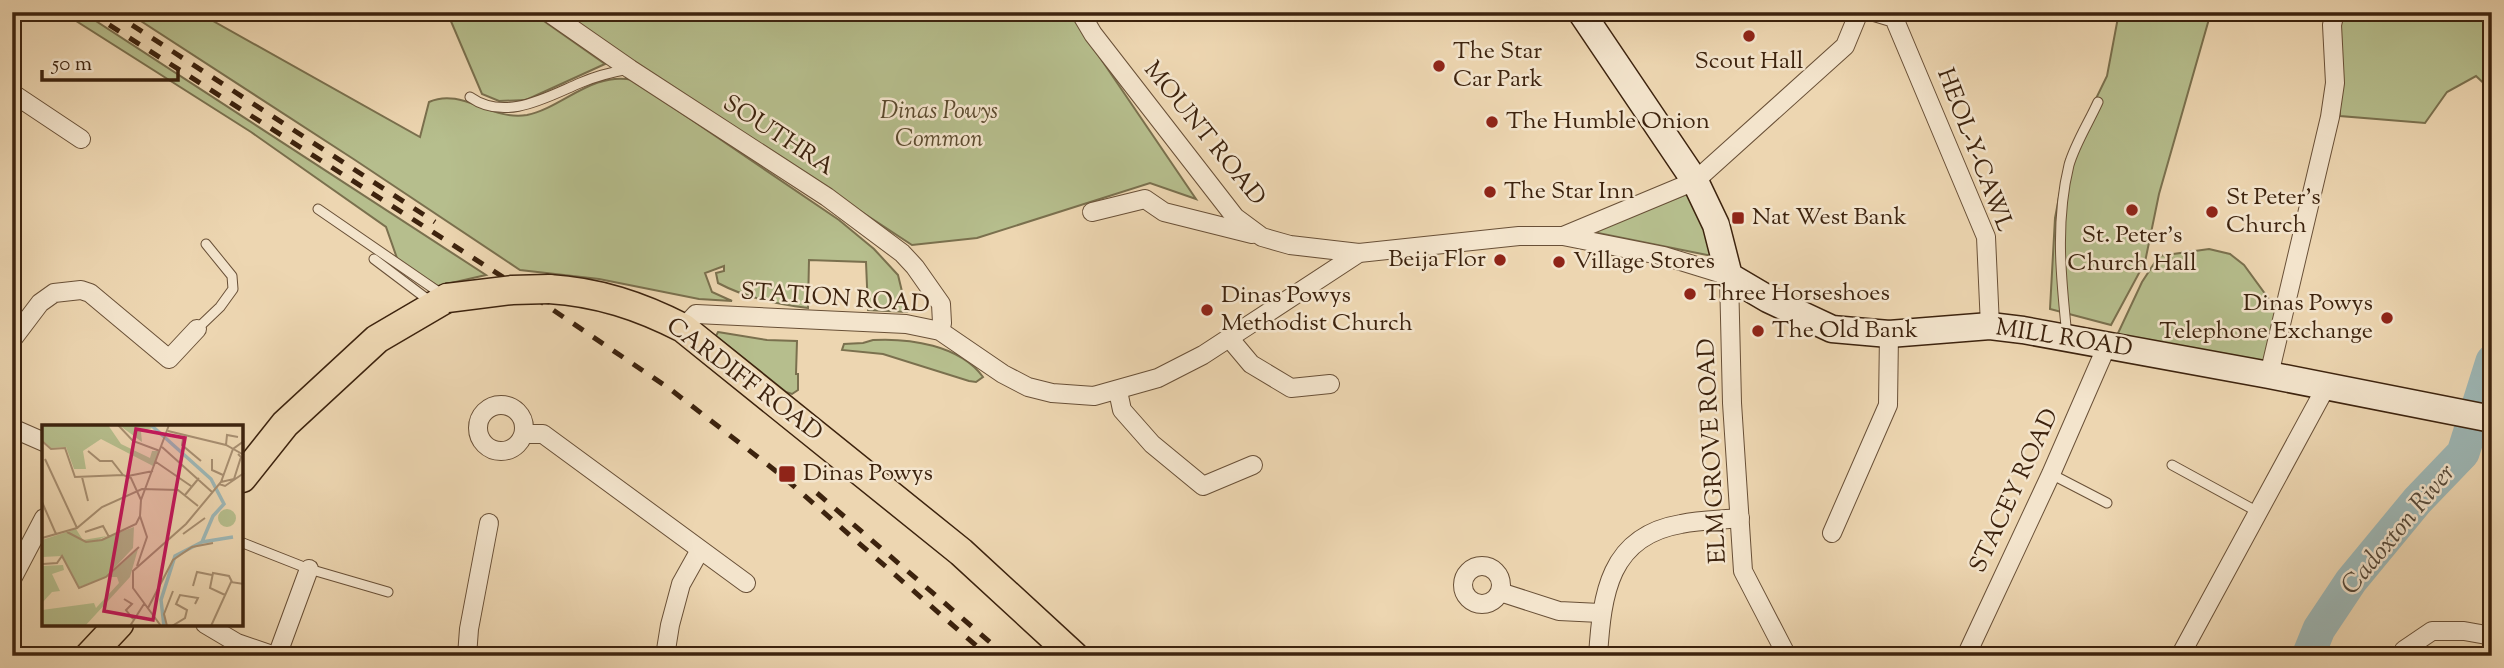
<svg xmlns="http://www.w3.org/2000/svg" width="2504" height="668" font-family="'Sorts Mill Goudy',serif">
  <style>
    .green { fill: #b6be8d; stroke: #7a704e; stroke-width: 2 }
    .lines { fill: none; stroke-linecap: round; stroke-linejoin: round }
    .river { stroke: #9db7b6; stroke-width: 33 }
    .lane-casing { stroke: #695037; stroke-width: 11 }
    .street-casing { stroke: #695037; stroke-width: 20 }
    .secondary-casing { stroke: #3d230e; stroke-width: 29 }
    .primary-casing { stroke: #3d230e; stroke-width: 31 }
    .lane { stroke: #f3e4cc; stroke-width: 9 }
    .street { stroke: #f3e4cc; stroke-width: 18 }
    .secondary { stroke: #f3e4cc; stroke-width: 26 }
    .primary { stroke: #edd6b1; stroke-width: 28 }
    .rail { stroke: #3d230e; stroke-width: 5; stroke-dasharray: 12 12; stroke-linecap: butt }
    .primary-bridge-casing { stroke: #3d230e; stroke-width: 31; stroke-linecap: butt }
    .primary-bridge { stroke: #edd6b1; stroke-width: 28 }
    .poi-dot { fill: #8f2418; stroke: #f3e4cc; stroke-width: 2.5 }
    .labels { text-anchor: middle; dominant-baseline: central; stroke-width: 5; stroke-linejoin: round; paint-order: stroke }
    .poi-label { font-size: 24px; fill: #3d230e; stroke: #f3e4cc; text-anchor: start }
    .park-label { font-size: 24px; font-style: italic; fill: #5b4a2e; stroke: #f3e4cc }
    .street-label { font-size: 24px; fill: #3d230e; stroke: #f3e4cc }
    .water-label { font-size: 26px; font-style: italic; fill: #554838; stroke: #f3e4cc }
    .inset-river { fill: none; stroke: #9db7b6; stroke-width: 3.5 }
    .inset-road { fill: none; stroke: #a78e70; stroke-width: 2 }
    .view { fill: #c2185b; fill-opacity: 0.15; stroke: #c2185b; stroke-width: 3.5 }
    .inset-edge { fill: none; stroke: #3d230e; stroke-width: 3.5 }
  </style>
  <rect width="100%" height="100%" fill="#edd6b1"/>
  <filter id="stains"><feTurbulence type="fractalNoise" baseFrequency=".00286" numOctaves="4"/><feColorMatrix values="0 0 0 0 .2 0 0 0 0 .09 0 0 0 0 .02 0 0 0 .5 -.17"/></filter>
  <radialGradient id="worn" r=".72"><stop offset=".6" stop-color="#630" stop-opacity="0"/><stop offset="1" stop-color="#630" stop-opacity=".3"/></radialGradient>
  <g class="green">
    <path d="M62,12H82L486,275L438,286L398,261L386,227L251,132Z"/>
    <path d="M127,12H197L420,137L429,102C462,87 490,121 527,115C562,108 592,71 633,80L839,220L874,249L898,275L907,312L868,310L866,262L809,260L808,308C777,304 746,298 718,283L716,273L724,271V266L705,273L712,292L732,301L699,299L599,279L520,270L355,160Z"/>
    <path d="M447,12H531L605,64L526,100L499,101L482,94Z"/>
    <path d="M557,12H1069L1196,199L1150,183L977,238L912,245Z"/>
    <path d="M2119,12H2211L2159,194L2145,262L2111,325L2050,309L2055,218L2066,160L2107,76Z"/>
    <path d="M2342,12H2492V91L2476,76L2447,92L2425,123L2340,116L2339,27Z"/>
    <path d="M1689,193L1704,219L1712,256L1593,232Z"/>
    <path d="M2209,249L2230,254L2244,265L2282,317L2269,375L2112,346L2142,282L2159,256Z"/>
    <path d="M718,332L767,340L797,341L796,374H798V390L792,394L786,392L716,336Z"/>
    <path d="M873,340C909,338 960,345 983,377L976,382L969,381L883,354L842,350L844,344L863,343Z"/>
  </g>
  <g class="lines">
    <path class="river" d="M2308,656L2319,629L2351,581L2417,501L2463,453L2492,361"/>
    <g class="lane-casing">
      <g id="lane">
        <path d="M470,97C505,122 547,97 580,83C596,76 612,72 629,69"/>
        <path d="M318,209L443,295"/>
        <path d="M374,259L431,302"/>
        <path d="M197,329L220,307L233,289L232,276L206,244"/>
        <path d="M2067,336C2061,279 2055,222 2069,165C2075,144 2089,122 2098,102"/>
        <path d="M2172,465L2258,512"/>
        <path d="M2051,474L2107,503"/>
        <path d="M243,543L309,569L388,592"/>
      </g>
    </g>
    <g class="street-casing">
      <g id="street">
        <path d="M548,12L630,69L827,197L902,253L915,267L941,304L942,323L940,331"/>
        <path d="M1080,12L1093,34L1235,217L1262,237L1290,245L1359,253"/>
        <path d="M1874,12L1894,18L1986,237L1990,326"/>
        <path d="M12,93L81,139"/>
        <path d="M1092,212L1145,199L1164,212L1252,234"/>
        <path d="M1563,236L1695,181L1845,46L1859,12"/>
        <path d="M683,328L696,314L906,324L940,331L1003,374L1028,387L1052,393L1094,396L1158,378L1203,355L1359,253L1519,236H1563L1664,256L1729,276L1732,403L1743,571L1787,656"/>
        <path d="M1230,339L1251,364L1291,388L1330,384"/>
        <path d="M12,340L40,303L54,293L81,290L90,293L169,359L197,329"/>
        <path d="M2269,375L2330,117L2335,83L2332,25L2335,12"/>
        <path d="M1118,391L1122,410L1152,444L1203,486L1253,465"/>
        <circle cx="501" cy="428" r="23"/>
        <path d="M12,428L44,442"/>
        <path d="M524,434H543L746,583"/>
        <path d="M1832,533L1888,405L1889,334"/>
        <circle cx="1482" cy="585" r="19"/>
        <path d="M12,579L44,518"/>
        <path d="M1500,592L1559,611L1600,613"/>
        <path d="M205,624L237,643L275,656"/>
        <path d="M277,656L309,569"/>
        <path d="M467,656L469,629L489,523"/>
        <path d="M665,656L670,625L681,584L700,550"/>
        <path d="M1598,656C1602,594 1609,536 1681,524C1700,520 1720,520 1740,518"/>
        <path d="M1966,656L2051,474L2102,357L2105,345"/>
        <path d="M2180,656L2326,387"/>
        <path d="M2402,656L2404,650L2432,631H2464L2492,636"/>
      </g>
    </g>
    <g class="secondary-casing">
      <path id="secondary" d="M1581,12L1695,181L1716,225L1729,276L1768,299L1832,329L1889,334L1990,326L2023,330L2269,375L2492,419"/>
    </g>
    <g class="primary-casing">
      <g id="primary">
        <path d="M549,289C598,292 640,306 683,328L961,552L1074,656"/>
        <path d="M242,478L285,424L377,339L447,298"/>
        <path d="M89,656L119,624"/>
      </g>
    </g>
    <use href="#lane" class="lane"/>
    <use href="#street" class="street"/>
    <use href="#secondary" class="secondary"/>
    <use href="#primary" class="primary"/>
    <g class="rail">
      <path d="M89,12L528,293L670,389L781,475L988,656"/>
      <path d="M112,12L435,222"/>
      <path d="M817,493L1006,656"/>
    </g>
    <g class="primary-bridge-casing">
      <path id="primary-bridge" d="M447,298L512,290L549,289"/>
    </g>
    <use href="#primary-bridge" class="primary-bridge"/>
  </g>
  <g class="poi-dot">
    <circle cx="1749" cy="36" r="7"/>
    <circle cx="1439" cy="66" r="7"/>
    <circle cx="1492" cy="122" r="7"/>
    <circle cx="1490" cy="192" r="7"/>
    <circle cx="2132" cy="210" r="7"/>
    <circle cx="2212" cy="212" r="7"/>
    <rect x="1731" y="211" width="14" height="14" rx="3.5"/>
    <circle cx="1500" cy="260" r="7"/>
    <circle cx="1559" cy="262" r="7"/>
    <circle cx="1690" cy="294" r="7"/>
    <circle cx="1207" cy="310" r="7"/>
    <circle cx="2387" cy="318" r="7"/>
    <circle cx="1758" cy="331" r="7"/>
    <rect x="778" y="465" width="18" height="18" rx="3.5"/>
  </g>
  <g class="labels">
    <g class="poi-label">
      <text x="1453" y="52">The Star<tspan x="1453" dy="28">Car Park</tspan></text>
      <text x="1749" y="62" text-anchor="middle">Scout Hall</text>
      <text x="1506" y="122">The Humble Onion</text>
      <text x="1504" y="192">The Star Inn</text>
      <text x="2226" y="198">St Peter's<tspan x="2226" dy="28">Church</tspan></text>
      <text x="1752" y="218">Nat West Bank</text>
      <text x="2132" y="236" text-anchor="middle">St. Peter's<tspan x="2132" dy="28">Church Hall</tspan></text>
      <text x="1486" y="260" text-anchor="end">Beija Flor</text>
      <text x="1573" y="262">Village Stores</text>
      <text x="1704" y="294">Three Horseshoes</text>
      <text x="1221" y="296">Dinas Powys<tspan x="1221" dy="28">Methodist Church</tspan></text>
      <text x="2373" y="304" text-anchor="end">Dinas Powys<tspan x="2373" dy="28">Telephone Exchange</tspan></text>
      <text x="1772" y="331">The Old Bank</text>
      <text x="803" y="474">Dinas Powys</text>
    </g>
    <g class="park-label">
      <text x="939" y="112">Dinas Powys<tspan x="939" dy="28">Common</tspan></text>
    </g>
    <g class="street-label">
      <text transform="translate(1204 134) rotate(51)">MOUNT ROAD</text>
      <text transform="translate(778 136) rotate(33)">SOUTHRA</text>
      <text transform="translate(1974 150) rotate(69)">HEOL-Y-CAWL</text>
      <text transform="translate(835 299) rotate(4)">STATION ROAD</text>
      <text transform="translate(2064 339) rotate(9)">MILL ROAD</text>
      <text transform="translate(744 380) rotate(37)">CARDIFF ROAD</text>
      <text transform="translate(1713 451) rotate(-93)">ELM GROVE ROAD</text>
      <text transform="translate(2015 491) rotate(-65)">STACEY ROAD</text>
    </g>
    <g class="water-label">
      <text transform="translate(2399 530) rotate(-50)">Cadoxton River</text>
    </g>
  </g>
  <g transform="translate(42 425)">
    <rect width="201" height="201" fill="#edd6b1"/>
    <path d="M0,0H66L79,19L108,33L110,26H118L111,41L59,14L41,26L44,44H32L24,22L9,23L0,15ZM77,0H112L113,2L99,7L100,17ZM176 93a9 9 0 1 1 18 0a9 9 0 1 1-18 0ZM92,102L91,123L63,153L37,162L20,131L0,132V115L34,104L41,115L65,111L51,117ZM96,124L88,152L43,201H0V185L52,178L54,183L77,158L75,152H65ZM21,140L22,145L10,149L18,166L10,167L0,178V141Z" fill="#b6be8d"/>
    <path class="inset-river" d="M109,0L169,54L182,79L171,91L160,117L133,131L119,175L122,201M160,117L191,112"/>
    <path class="inset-road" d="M76,0L91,16L118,26M126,6L184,20L202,30M142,9L140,20L159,36M0,16L9,24L23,23L33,52L81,50M184,20L185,10L196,12M120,22L170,67M46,26L58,36H70L81,50L89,53L99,75M3,34L35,103M170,34V45L181,50M114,37L149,61M86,51L111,46M40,52L46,76M179,57L192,54L199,32L196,29M177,59L183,61L202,48M143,70L157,53M0,77L14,109M25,107L44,117L60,115L94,99L98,91M43,107L61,101L67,112M141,109L163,93M0,113L35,103L60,82L100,64L136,65L156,81M1,139L15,138L20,131L37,163L64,152L97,122M95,141L105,112L98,91L99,75L127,0M151,161L155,147L170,150M183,170L168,163L171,148L187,151L190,157M82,174L90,179L84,185L91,194M106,183L131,135L150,122L171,118M88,201L102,179M119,201L91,163V146L144,99L179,57L191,24L202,16M125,201L122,189L131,166M130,201L143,193L145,185L134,179L138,170L156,173L153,179M169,201L189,157L202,159"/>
    <path class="view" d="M94,4L143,13L111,195L62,186Z"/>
    <rect width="201" height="201" class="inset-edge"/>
  </g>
  <rect width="2504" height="668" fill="none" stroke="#edd6b1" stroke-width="42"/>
  <rect x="14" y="14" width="2476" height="640" fill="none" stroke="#3d230e" stroke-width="3.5"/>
  <rect x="21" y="21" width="2462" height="626" fill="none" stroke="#3d230e" stroke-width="2"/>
  <path d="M42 70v10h136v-10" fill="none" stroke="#3d230e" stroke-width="3.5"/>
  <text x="52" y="70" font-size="21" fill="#3d230e" stroke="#f3e4cc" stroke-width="5" paint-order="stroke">50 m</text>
  <rect width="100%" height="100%" filter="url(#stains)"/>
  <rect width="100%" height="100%" fill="url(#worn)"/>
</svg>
